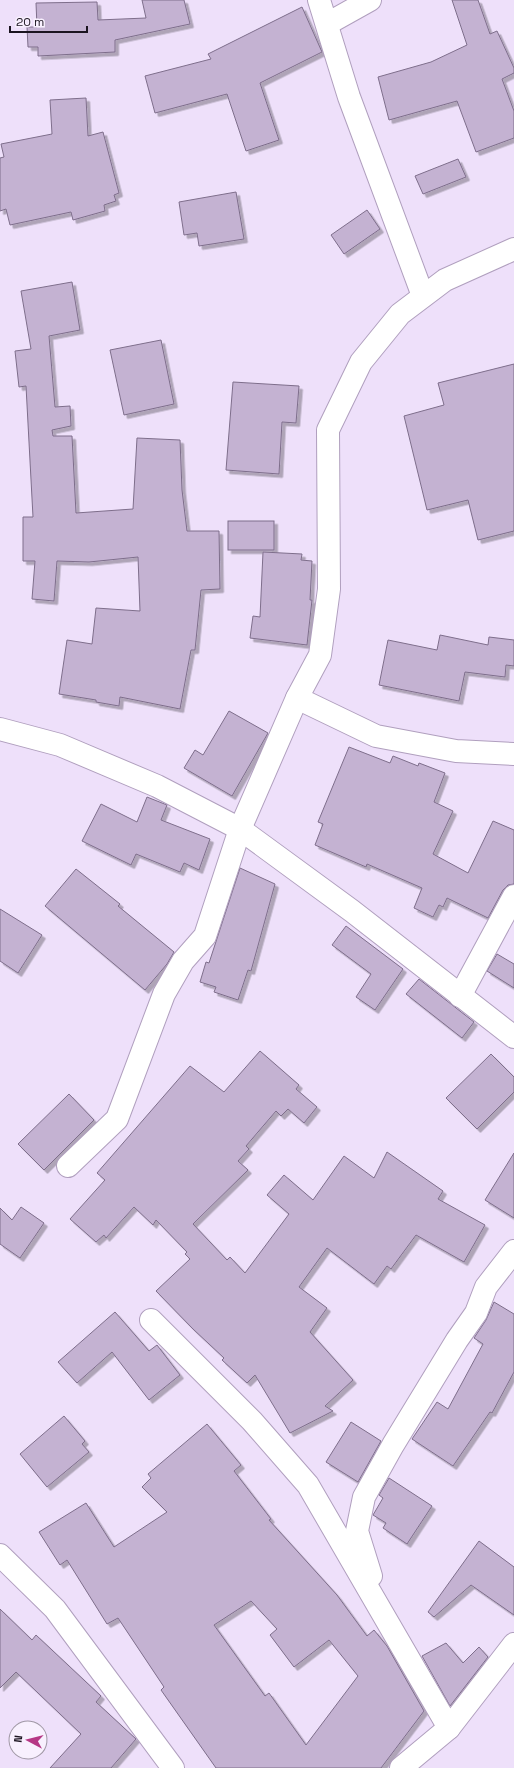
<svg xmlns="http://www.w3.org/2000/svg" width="514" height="1768" font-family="'Space Grotesk',sans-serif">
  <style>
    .building { fill: #c4b2d2; stroke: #7e6e8b; fill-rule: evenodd; filter: url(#shadow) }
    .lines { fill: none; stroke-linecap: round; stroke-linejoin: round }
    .minor-casing { stroke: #b09fbe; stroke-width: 24 }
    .tertiary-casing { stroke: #b09fbe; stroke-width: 24 }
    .minor { stroke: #fff; stroke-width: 22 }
    .tertiary { stroke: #fff; stroke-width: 22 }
  </style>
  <defs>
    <filter id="shadow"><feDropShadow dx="3.5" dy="3.5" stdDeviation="0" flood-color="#0004"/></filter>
  </defs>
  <rect width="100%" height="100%" fill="#eee0fa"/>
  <g class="building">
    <path d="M142,0H184L190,24L115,40V52L38,56V47H28L27,27H37L36,3L97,2L98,20L146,18Z"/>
    <path d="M452,0H478L490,34L497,31L514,68V73L502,79L514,111V138L476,152L457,101L389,120L378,77L431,62L467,45Z"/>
    <path d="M302,7L322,52L260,83L279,140L246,151L227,94L155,113L145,76L211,59L208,54Z"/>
    <path d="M86,98L88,136L103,132L119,193L114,195L116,201L104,205L105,211L73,220L71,212L10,225L6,209L0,211V158L4,157L1,144L52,134L50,100Z"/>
    <path d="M458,159L466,177L423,194L415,176Z"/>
    <path d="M236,192L244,239L199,246L197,233L184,235L179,202Z"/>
    <path d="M367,210L380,229L344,254L331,235Z"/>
    <path d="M72,282L80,330L49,336L55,407L70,406L71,426L52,430L53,436H72L76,513L133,509L137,438L180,440L182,490L187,531H219L220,589L201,590L195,650H191L180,709L120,697L119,706L96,702V700L59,694L67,640L92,644L96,608L140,611L138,557L89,562L57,561L54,601L32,599L35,561H23V517H33L26,386L19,387L15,351L31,349L21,291Z"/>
    <path d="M161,340L174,404L124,415L110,350Z"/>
    <path d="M514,364V531L478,540L468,500L427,510L404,416L444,405L438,383Z"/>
    <path d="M233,382L299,386L296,423L282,422L279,474L226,470Z"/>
    <rect x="228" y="521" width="46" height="29"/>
    <path d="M263,552L302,554L301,560L312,561L310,600H312L307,645L250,638L253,616L260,617Z"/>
    <path d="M440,635L488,645L489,637L514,640V666L506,665L505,677L465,672L459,701L379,685L388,640L437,650Z"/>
    <path d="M229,711L268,733L232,796L184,768L195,750L203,755Z"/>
    <path d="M349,747L390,763L393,756L418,766L419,763L445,773L434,802L453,811L433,854L468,873L493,821L514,830V884L508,885L503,890L488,918L447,898L443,907L439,905L433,917L414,908L422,888L367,864L366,867L315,845L323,824L318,822Z"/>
    <path d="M147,797L167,805L161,820L210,839L199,870L184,863L180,872L136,854L131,865L82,841L101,804L137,822Z"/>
    <path d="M240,868L275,884L251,971L248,970L238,1000L214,992L216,987L200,982L206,962L209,963Z"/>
    <path d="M76,869L120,904L118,906L174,952L167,964L145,990L45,906Z"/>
    <path d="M0,909L42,935L18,973L0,961Z"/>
    <path d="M346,926L403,969L375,1010L356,997L371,974L332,945Z"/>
    <path d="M497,954L514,964V988L487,971Z"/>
    <path d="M419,979L474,1022L462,1038L406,994Z"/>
    <path d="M260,1051L299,1085L296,1089L317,1107L304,1123L288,1109L281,1116L276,1111L246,1146L249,1149L238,1161L248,1170L193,1224L227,1260L230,1257L245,1273L289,1214L267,1195L284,1175L313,1200L344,1156L374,1178L387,1152L443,1191L438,1199L485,1225L464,1262L416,1235L391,1269L387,1266L374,1284L327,1248L299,1287L327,1308L310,1332L353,1380L325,1406L333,1411L290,1433L255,1375L247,1383L222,1360L224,1358L193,1329L156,1291L190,1259L185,1254L187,1252L156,1220L153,1225L134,1207L106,1238L104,1235L96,1242L70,1219L105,1180L97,1173L190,1066L224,1092Z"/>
    <path d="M491,1054L514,1077V1092L477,1129L446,1098Z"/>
    <path d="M69,1094L94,1120L44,1170L18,1144Z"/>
    <path d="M514,1153V1218L485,1200Z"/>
    <path d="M21,1207L44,1223L20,1258L0,1244V1208L12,1220Z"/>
    <path d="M494,1302L514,1314V1372L492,1413L490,1412L453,1466L412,1439L437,1402L448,1409L483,1344L474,1338L486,1320Z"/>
    <path d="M115,1312L149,1351L157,1345L180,1375L149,1400L112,1352L77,1383L58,1362Z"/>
    <path d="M64,1416L85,1441L82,1444L89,1452L47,1487L20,1454Z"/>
    <path d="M351,1422L381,1441L358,1482L326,1462Z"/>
    <path d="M207,1424L241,1465L234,1471L271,1519L269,1520L337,1595L367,1636L374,1630L387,1646L424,1711L381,1768H216L161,1690L164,1687L118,1618L107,1624L67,1560L60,1565L39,1532L86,1503L114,1547L167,1512L142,1487L151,1478L148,1474ZM251,1601L277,1629L270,1635L294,1667L329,1640L358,1676L306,1745L269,1693L265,1696L214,1625Z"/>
    <path d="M389,1478L432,1506L407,1544L383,1528L386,1523L373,1515L383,1498L379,1495Z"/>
    <path d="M479,1541L514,1567V1615L471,1585L434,1617L428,1612Z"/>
    <path d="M0,1609L32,1640L36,1635L101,1696L96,1702L136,1739L111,1768H50L81,1734L16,1672L0,1688Z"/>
    <path d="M446,1643L463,1663L479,1647L488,1657L450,1706L422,1656Z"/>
  </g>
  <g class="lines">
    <g class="minor-casing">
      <g id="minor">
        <path d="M319,0L349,97L423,296"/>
        <path d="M327,24L370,0"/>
        <path d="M297,698L376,736L456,751L514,754"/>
        <path d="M460,996L514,896"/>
        <path d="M68,1166L117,1119L164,994L183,961L205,936L240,829L297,698L320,655L329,589L328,430L361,362L400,314L445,280L514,249"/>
        <path d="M151,1320L252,1421L308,1485L449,1728"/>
        <path d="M0,1555L55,1609L173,1768"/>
        <path d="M371,1576L357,1531L364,1497L393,1445L457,1340L476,1313L486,1287L514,1251"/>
        <path d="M401,1768L449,1728L514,1644"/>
      </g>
    </g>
    <g class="tertiary-casing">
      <path id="tertiary" d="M0,729L60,745L157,786L240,829L352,911L514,1037"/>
    </g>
    <use href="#minor" class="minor"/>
    <use href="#tertiary" class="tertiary"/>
  </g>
  <g transform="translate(28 1740) rotate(277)"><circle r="19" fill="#f8f0fe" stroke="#a098a5"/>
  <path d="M0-3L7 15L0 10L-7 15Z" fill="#b63785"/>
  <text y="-6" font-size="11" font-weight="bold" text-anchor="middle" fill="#1b1420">N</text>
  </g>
  <path d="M10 26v6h77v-6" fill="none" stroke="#1b1420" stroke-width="2"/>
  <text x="16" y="26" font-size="12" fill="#1b1420" stroke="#f8f0fe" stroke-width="3" paint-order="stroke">20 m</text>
</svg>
